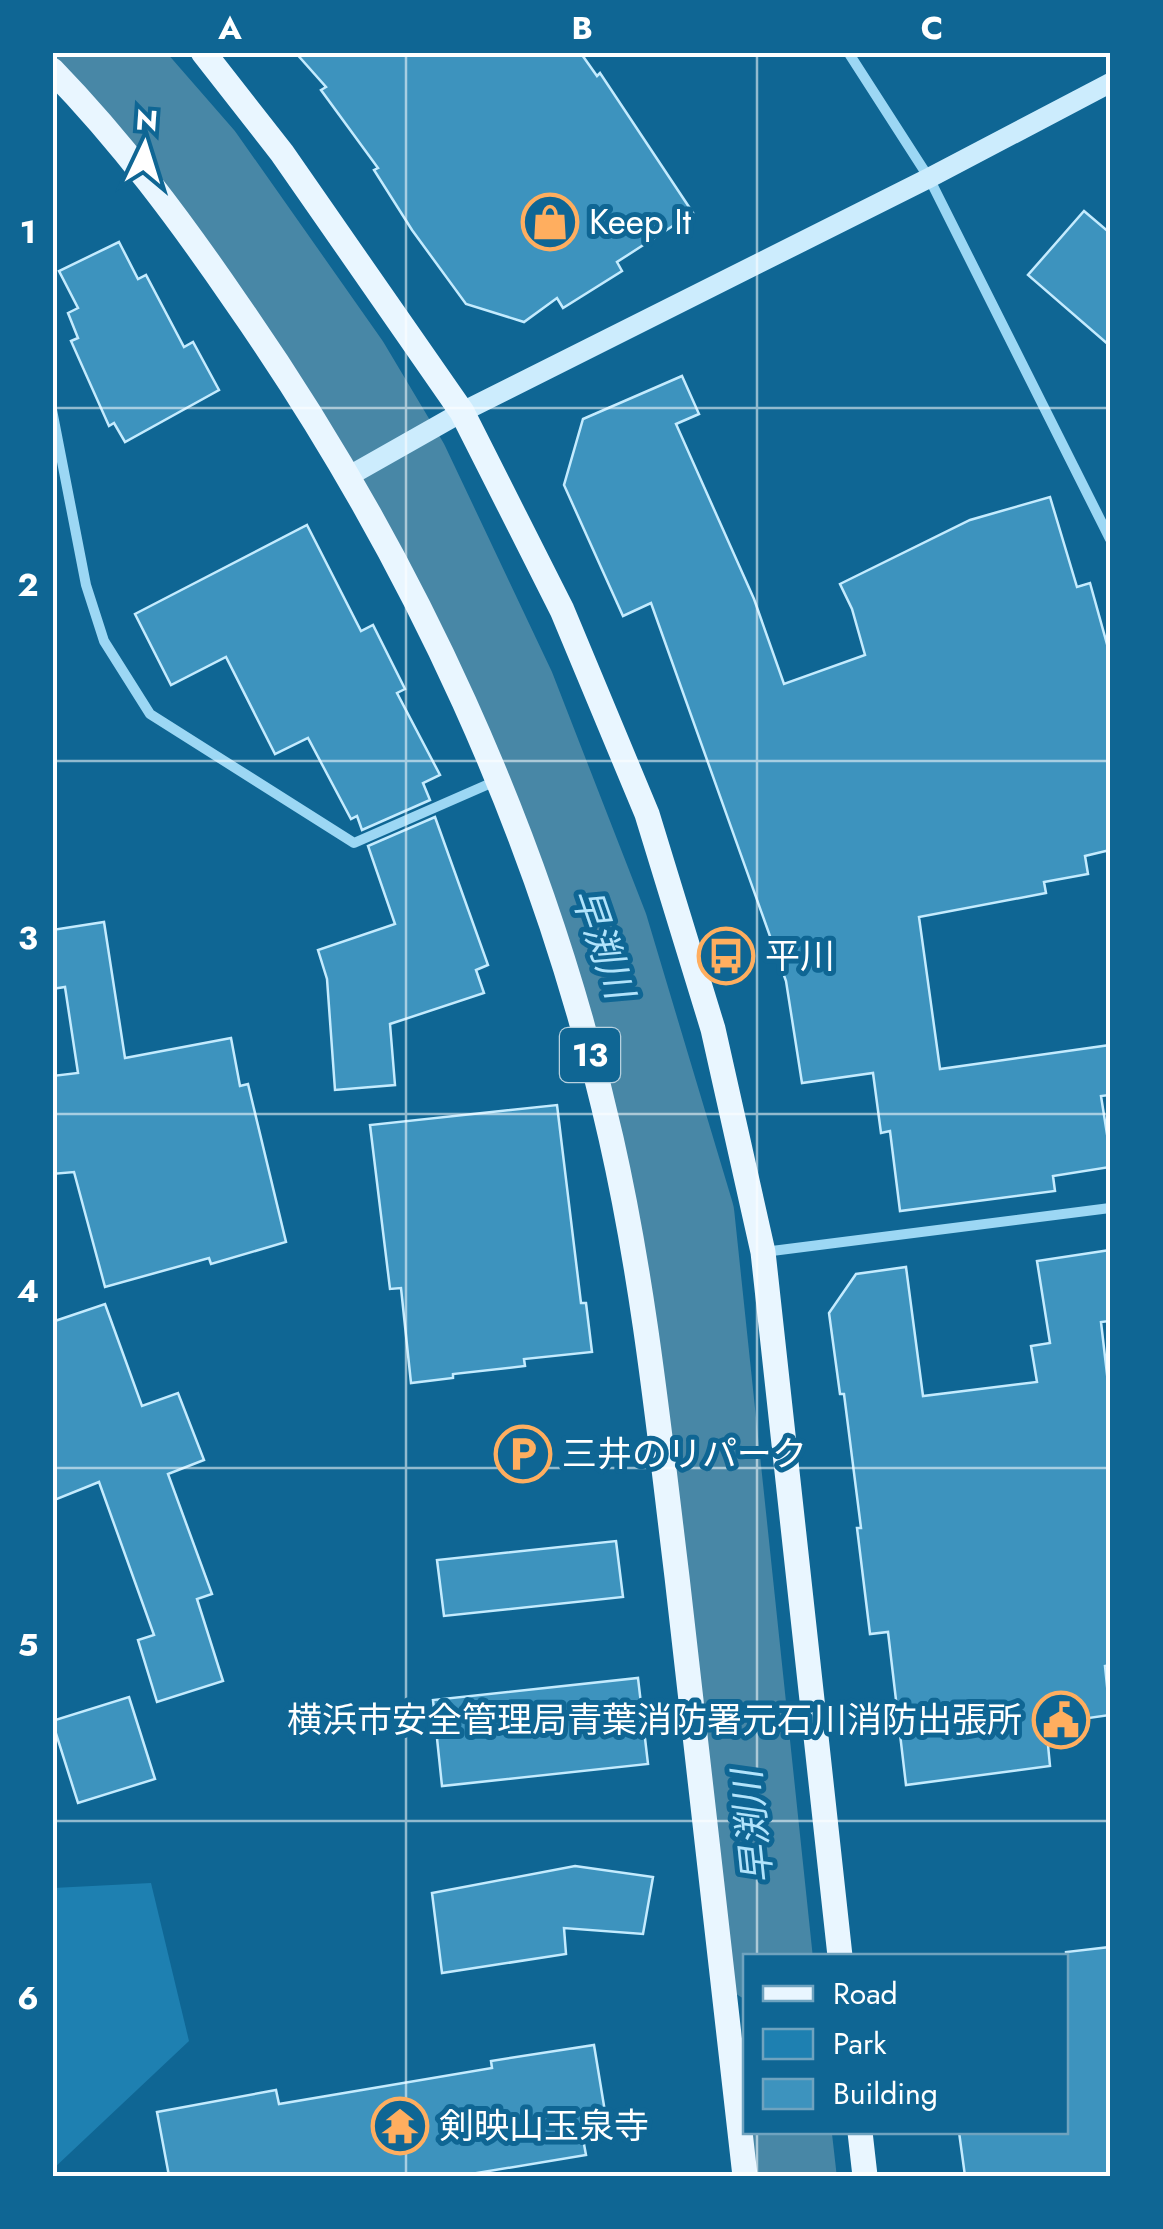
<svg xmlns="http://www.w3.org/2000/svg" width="1163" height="2229" font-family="Jost,'Noto Sans JP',sans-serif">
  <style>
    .green { fill: #1e80b1 }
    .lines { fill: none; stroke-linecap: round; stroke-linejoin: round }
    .river { stroke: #4887a6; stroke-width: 95 }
    .building { fill: #3d93be; stroke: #c4ebfe; stroke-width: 2.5 }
    .street { stroke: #9cd7f4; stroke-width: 10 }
    .secondary { stroke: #ccecfd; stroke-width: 20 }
    .primary { stroke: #e9f6ff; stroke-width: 25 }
    .grid { fill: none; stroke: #fff; stroke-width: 2.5; stroke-opacity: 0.55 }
    .labels { text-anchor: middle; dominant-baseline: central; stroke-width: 10; stroke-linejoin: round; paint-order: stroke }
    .shield { fill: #0f6694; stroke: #b7d1df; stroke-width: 2.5 }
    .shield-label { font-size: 32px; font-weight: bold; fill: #fff }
    .poi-label { font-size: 35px; fill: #fff; stroke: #0f6694; text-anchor: start }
    .water-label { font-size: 38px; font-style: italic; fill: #b1e3fb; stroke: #0f6694 }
    .neatline { fill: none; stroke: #fff; stroke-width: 4 }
    .grid-label { font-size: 32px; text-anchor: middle; font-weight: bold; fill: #fff }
  </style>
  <rect width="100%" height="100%" fill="#0f6694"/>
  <path class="green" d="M151,1883L189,2041L53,2169V1888Z"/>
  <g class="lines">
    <g class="river">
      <path d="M103,52L198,161L343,367L402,466L508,690L601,929L687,1216L765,1956"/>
      <path d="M784,2132L789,2176"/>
    </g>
  </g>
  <g class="building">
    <path d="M295,52H580L597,76L600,73L693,213L617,262L622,271L563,308L557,298L524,322L466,304L412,230L374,170L378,168L321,90L326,87Z"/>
    <path d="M1084,211L1110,233V346L1028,275Z"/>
    <path d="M119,242L138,279L146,275L184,347L193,342L219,390L125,442L114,423L109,426L71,341L78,338L68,313L78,308L59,271Z"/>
    <path d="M682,376L699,414L676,424L754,599L784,684L865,655L852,609L840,584L970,520L1050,497L1077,587L1090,583L1110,655V850L1085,856L1088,874L1044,882L1046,893L919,917L940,1069L1110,1045V1095L1101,1096L1110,1153V1167L1053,1176L1055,1191L900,1211L890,1131L881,1133L873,1073L802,1083L786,981L651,603L623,616L564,485L583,419Z"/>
    <path d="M307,525L361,631L373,625L405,689L397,693L440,775L423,783L430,800L362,830L357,816L351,819L308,738L275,754L226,657L171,685L135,614Z"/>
    <path d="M435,817L488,965L476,970L484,993L390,1024L395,1085L335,1090L327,979L318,950L395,924L368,846Z"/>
    <path d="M104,922L125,1058L231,1038L240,1086L248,1084L286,1242L211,1264L209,1258L105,1287L74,1172L52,1174V1076L78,1073L65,987L52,989V930Z"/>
    <path d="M557,1105L581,1303H586L592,1352L524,1359L525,1366L453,1374V1378L411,1383L401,1288L390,1289L370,1125Z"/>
    <path d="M1110,1250V1321L1101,1322L1110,1400V1665L1105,1666L1110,1715L1046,1724L1050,1766L906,1785L888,1632L870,1634L857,1528H861L844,1394H840L829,1313L856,1274L906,1267L923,1396L1037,1382L1031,1346L1050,1343L1037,1261Z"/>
    <path d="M105,1304L142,1406L178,1393L204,1460L168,1474L212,1594L197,1599L223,1681L157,1702L138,1640L154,1635L99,1482L52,1501V1322Z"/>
    <path d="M616,1541L623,1597L444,1616L437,1560Z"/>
    <path d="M638,1678L648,1764L442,1786L433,1700Z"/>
    <path d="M129,1697L155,1779L78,1803L52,1721Z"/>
    <path d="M575,1866L653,1877L643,1934L564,1928L566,1954L442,1973L432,1893Z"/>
    <path d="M1110,1947V2176H965L959,2132H1066V1952Z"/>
    <path d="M594,2045L607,2124L581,2128L586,2155L459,2176H169L157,2112L276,2090L279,2104L492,2068L491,2061Z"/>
  </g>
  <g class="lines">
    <g class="street">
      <path d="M848,52L929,178L1110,539"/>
      <path d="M52,410L86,585L104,641L150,714L354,843L498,780"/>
      <path d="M764,1252L1110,1208"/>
    </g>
    <path class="secondary" d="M349,476L462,412L929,178L1110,83"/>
    <g class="primary">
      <path d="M203,52L282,153L462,412L562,610L647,814L713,1029L763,1252L840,1956"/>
      <path d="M52,70C121,141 180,220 236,302C412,554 543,837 611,1138C644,1283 659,1430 677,1577C701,1777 723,1977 745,2176"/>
      <path d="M860,2132L865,2176"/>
    </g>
  </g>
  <path class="grid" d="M406,52V2176M757,52V1956M52,408H1110M52,761H1110M52,1114H1110M52,1468H1110M52,1821H1110M757,2132V2176"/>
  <defs>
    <g id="shop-ring" transform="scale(2.875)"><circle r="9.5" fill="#0f6694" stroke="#ffae5f" stroke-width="1.5"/><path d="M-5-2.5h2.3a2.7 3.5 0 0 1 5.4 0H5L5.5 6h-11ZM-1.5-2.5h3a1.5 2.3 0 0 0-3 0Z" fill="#ffae5f"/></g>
    <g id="bus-ring" transform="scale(2.875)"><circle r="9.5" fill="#0f6694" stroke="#ffae5f" stroke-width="1.5"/><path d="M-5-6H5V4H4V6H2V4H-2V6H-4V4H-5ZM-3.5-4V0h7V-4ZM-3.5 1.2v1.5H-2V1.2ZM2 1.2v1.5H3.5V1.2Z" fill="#ffae5f"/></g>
    <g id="parking-ring" transform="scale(2.875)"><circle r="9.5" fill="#0f6694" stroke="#ffae5f" stroke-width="1.5"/><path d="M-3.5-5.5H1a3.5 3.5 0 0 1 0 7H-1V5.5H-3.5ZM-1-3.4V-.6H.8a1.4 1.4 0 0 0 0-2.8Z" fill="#ffae5f"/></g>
    <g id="civic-ring" transform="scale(2.875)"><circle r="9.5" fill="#0f6694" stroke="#ffae5f" stroke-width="1.5"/><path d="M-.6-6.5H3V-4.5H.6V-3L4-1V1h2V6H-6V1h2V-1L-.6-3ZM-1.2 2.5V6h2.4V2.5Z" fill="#ffae5f"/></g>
    <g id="temple-ring" transform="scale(2.875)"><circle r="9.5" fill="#0f6694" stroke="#ffae5f" stroke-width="1.5"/><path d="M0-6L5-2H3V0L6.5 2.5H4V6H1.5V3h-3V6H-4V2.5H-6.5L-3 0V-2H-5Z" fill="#ffae5f"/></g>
  </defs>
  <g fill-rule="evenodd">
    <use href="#shop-ring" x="550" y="222"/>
    <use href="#bus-ring" x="726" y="956"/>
    <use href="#parking-ring" x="523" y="1454"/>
    <use href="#civic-ring" x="1061" y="1720"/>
    <use href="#temple-ring" x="400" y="2126"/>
  </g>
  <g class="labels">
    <rect class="shield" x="560" y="1028" width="60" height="54" rx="8"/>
    <g class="shield-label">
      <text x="590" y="1055">13</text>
    </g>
    <g class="poi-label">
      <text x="589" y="222">Keep It</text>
      <text x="765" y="956">平川</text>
      <text x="562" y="1454">三井のリパーク</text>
      <text x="1022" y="1720" text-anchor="end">横浜市安全管理局青葉消防署元石川消防出張所</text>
      <text x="439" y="2126">剣映山玉泉寺</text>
    </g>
    <g class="water-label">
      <text transform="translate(603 943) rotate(71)">早渕川</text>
      <text transform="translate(752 1827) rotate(-96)">早渕川</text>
    </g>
  </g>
  <rect width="1163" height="2229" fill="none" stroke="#0f6694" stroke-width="110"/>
  <rect x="743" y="1954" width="325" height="180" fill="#0f6694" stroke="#6fa3bf" stroke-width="2.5"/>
  <rect x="763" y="1986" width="50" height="15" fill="#e9f6ff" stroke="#6fa3bf" stroke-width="2.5"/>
  <text x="833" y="2004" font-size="30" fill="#ffffff">Road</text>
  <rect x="763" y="2029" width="50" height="30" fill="#1e80b1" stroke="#6fa3bf" stroke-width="2.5"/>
  <text x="833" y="2054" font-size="30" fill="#ffffff">Park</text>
  <rect x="763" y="2079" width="50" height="30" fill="#3d93be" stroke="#6fa3bf" stroke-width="2.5"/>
  <text x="833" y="2104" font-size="30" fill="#ffffff">Building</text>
  <g transform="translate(145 145) rotate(4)" stroke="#0f6694" stroke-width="8" paint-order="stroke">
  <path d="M0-8L18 38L0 25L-18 38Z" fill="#ffffff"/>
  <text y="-15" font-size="28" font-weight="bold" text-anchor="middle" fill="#ffffff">N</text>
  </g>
  <rect x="55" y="55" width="1053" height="2119" class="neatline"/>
  <g class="grid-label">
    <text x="230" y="39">A</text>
    <text x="582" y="39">B</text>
    <text x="932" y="39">C</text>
    <text x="28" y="243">1</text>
    <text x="28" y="596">2</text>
    <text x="28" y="949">3</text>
    <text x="28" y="1302">4</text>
    <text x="28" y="1656">5</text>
    <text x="28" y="2009">6</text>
  </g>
</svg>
